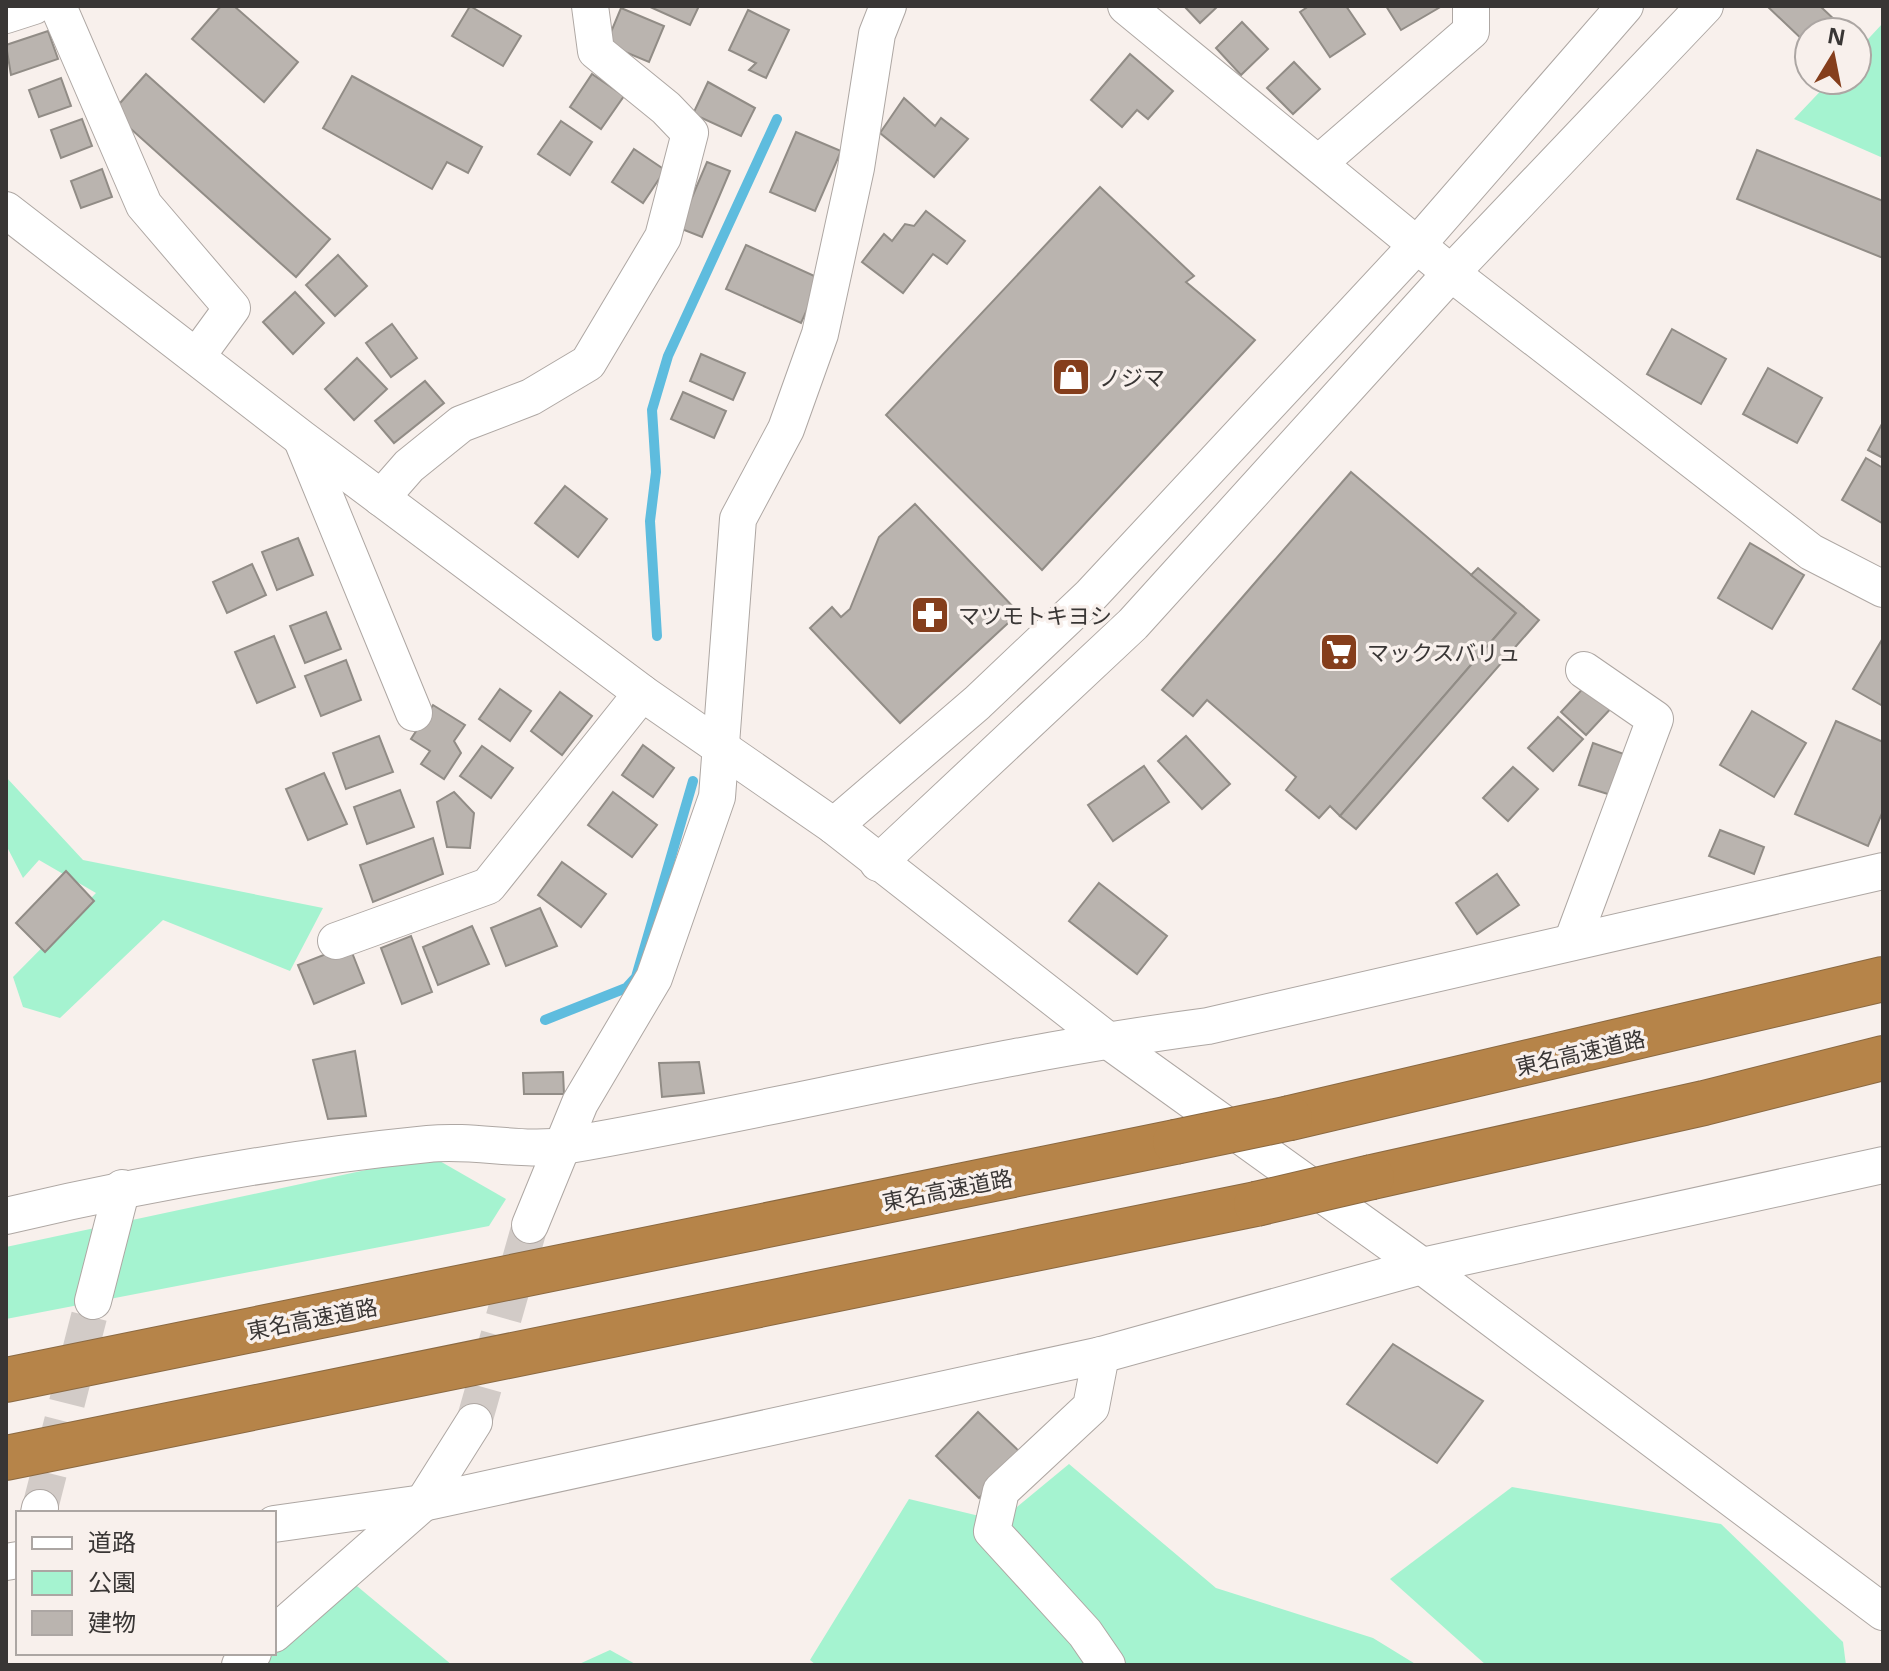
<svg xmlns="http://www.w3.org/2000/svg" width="1889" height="1671" font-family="'Noto Sans','Noto Sans JP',sans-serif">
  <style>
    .green { fill: #a5f3d0 }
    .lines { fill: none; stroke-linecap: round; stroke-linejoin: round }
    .stream { stroke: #5ebcde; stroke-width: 10 }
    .building { fill: #bab4af; stroke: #918c86; stroke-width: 2 }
    .minor-tunnel { stroke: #d2cbc7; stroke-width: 36; stroke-dasharray: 36 18; stroke-linecap: butt }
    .minor-casing { stroke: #aea7a3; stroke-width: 38 }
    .highway-casing { stroke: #8a6942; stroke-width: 46 }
    .minor { stroke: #fff; stroke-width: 36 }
    .highway { stroke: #b68449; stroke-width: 44 }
    .highway-bridge-casing { stroke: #8a6942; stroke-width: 46; stroke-linecap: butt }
    .highway-bridge { stroke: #b68449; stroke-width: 44 }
    .labels { text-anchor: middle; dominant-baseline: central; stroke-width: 7; stroke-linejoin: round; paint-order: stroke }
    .poi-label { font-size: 22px; fill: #393635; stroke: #f8f0ec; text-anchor: start }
    .street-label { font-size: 22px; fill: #393635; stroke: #f8f0ec }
  </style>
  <rect width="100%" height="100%" fill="#f8f0ec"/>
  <g class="green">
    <path d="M1883,23V158L1794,119L1831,80H1857V51Z"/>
    <path d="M6,777L83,860L323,908L290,971L163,920L60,1018L23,1007L13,977L96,893L39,860L23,878L6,845Z"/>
    <path d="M431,1156L506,1199L489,1226L6,1319V1247Z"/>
    <path d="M1069,1464L1216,1588L1373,1638L1417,1665H816L810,1660L909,1499L1000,1521Z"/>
    <path d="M1512,1487L1721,1524L1843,1642L1846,1665H1486L1390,1579Z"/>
    <path d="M340,1572L452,1665H249L261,1653H274V1639Z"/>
    <path d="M610,1650L637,1665H577Z"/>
  </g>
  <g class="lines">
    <g class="stream">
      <path d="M657,636L650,521L656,472L652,410L668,356L777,119"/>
      <path d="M545,1020L626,988L636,977L693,781"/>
    </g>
  </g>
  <g class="building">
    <path d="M221,6H234L298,62L264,102L192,39Z"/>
    <path d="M470,6L521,36L503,66L452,36Z"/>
    <path d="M648,6H699L690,25Z"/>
    <path d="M1184,6H1218L1200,23Z"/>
    <path d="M1309,6H1346L1365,34L1330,57L1300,12Z"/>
    <path d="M1386,6H1442L1401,30Z"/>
    <path d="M1767,6H1820L1838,23L1829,32H1809V46Z"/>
    <path d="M621,8L664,26L649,62L606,44Z"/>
    <path d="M748,10L789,30L766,78L749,70L756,63L729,50Z"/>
    <path d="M1242,22L1268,49L1241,75L1216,48Z"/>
    <path d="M48,31L58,59L11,75L6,45Z"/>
    <path d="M1130,54L1173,91L1148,119L1137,110L1122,127L1091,100Z"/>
    <path d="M1294,62L1320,89L1293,114L1267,88Z"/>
    <path d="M146,74L330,239L296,277L112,112Z"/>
    <path d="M592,74L624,96L601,129L570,107Z"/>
    <path d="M352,76L482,147L468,173L447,162L432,189L323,128Z"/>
    <path d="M61,78L71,106L39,117L29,90Z"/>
    <path d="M708,82L755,108L741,136L693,114Z"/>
    <path d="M904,98L935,126L941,118L968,139L934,177L880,133Z"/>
    <path d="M82,119L92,146L61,158L51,130Z"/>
    <path d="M561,121L592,142L570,175L538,154Z"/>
    <path d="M796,132L841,151L815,211L770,192Z"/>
    <path d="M634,149L665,170L643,203L612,182Z"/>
    <path d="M1757,150L1883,201V258L1737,199Z"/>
    <path d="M707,162L730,171L702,237L679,228Z"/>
    <path d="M102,169L112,197L81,208L71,181Z"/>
    <path d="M1100,187L1194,276L1186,282L1255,340L1042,570L886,415Z"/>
    <path d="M926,211L965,241L947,264L933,254L903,293L862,262L884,234L892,241L905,224L914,226Z"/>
    <path d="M746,245L821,279L801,323L726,289Z"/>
    <path d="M338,255L367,286L335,316L306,285Z"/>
    <path d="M295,292L324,323L293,354L263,322Z"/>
    <path d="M392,324L417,358L391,377L366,343Z"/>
    <path d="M1672,329L1726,359L1701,404L1647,374Z"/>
    <path d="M701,354L745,373L733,400L690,381Z"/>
    <path d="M357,358L387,389L354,420L325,389Z"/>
    <path d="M1768,368L1822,398L1797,443L1743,414Z"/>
    <path d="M425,381L444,403L394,443L375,421Z"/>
    <path d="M683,392L726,411L714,438L671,419Z"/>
    <path d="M1883,422V458L1868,450Z"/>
    <path d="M1866,458L1883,468L1882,523L1842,500Z"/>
    <path d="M1351,472L1516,613L1340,816L1330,806L1319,818L1286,790L1296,777L1207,700L1193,716L1162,690Z"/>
    <path d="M565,486L607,519L578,557L535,523Z"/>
    <path d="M915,504L1019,613L900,723L810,628L832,607L841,617L850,609L879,537Z"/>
    <path d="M298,538L313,575L277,590L262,552Z"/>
    <path d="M1750,543L1804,575L1772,629L1718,598Z"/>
    <path d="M252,564L266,595L227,613L213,582Z"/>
    <path d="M1478,568L1539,620L1356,829L1340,816L1516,613L1471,575Z"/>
    <path d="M326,612L341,649L305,663L290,626Z"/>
    <path d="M274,636L295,687L257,703L235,652Z"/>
    <path d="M1883,638V706L1853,689Z"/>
    <path d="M346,660L361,700L321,716L305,676Z"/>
    <path d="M1591,680L1616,703L1586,735L1561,712Z"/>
    <path d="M500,689L531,711L510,741L479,719Z"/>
    <path d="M560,692L592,716L562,755L531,731Z"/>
    <path d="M433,705L465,725L454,741L461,753L444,779L421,764L430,751L411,739Z"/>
    <path d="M1752,711L1806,743L1774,797L1720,765Z"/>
    <path d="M1558,717L1583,739L1553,771L1528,748Z"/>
    <path d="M1836,721L1883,742V811L1868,846L1795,814Z"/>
    <path d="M379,736L393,772L346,789L333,753Z"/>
    <path d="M1186,736L1230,784L1202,809L1158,761Z"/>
    <path d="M1593,743L1624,754L1611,795L1579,785Z"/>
    <path d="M643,745L674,768L653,797L622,775Z"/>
    <path d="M482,746L513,768L491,798L460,776Z"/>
    <path d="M1144,766L1169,802L1113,841L1088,805Z"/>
    <path d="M1513,767L1538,789L1508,821L1483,798Z"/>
    <path d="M324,773L347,824L308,840L286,789Z"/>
    <path d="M400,790L414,827L367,844L354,807Z"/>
    <path d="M454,792L474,813L470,848L447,847L437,802Z"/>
    <path d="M613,792L657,825L632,857L588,825Z"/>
    <path d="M1720,830L1764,847L1754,874L1709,856Z"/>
    <path d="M433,838L443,874L373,902L360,865Z"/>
    <path d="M562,862L606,894L581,927L538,895Z"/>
    <path d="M66,871L94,901L45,952L16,923Z"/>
    <path d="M1497,874L1519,905L1477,934L1456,903Z"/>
    <path d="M1099,883L1167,936L1137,974L1069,921Z"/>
    <path d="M540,908L557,946L506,966L491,928Z"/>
    <path d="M472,926L489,964L438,985L423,947Z"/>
    <path d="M411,936L432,992L402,1004L381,948Z"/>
    <path d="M349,945L364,983L314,1004L298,965Z"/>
    <path d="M355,1051L366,1116L328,1119L313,1060Z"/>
    <path d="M699,1062L704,1093L662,1097L659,1063Z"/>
    <path d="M563,1072L564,1094H524L523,1073Z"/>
    <path d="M1393,1344L1483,1401L1437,1463L1347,1404Z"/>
    <path d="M978,1412L1022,1454L979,1498L936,1456Z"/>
  </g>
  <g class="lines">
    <g class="minor-tunnel">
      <path d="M474,1422L530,1225"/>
      <path d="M40,1508L93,1301"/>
    </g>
    <g class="minor-casing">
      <g id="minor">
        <path d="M58,6L144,205L232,308L197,356"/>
        <path d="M1126,6L1451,273L1811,552L1883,589"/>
        <path d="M6,15L34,6"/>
        <path d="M1319,163L1471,31V6"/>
        <path d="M6,210L301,438L642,693L834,826L1106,1039L1422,1266L1883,1612"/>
        <path d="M302,440L414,713"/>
        <path d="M381,498L409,466L461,424L531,397L588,363L663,237L690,133L666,108L596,51L590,6"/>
        <path d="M834,826L977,703L1091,595L1417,245L1625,6"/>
        <path d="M878,863L1133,624L1451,273L1705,6"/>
        <path d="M336,941L488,886L642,693"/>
        <path d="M1572,942L1655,719L1584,670"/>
        <path d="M6,1216C146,1183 286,1158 428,1144C475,1139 524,1153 569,1145C783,1108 993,1054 1208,1026L1883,871"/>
        <path d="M530,1225L580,1103L654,978L717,797L738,519L786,429L820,334L856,168L877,34L888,6"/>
        <path d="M93,1301L122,1188"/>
        <path d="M1101,1355L1091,1407L1001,1491L992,1531L1085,1633L1107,1665"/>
        <path d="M39,1513L40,1508"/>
        <path d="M274,1524L423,1503L1101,1355L1422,1266L1883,1165"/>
        <path d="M6,1562L18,1560"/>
        <path d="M274,1634L423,1503L474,1422"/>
        <path d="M240,1665L253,1653"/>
      </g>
    </g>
    <g class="highway-casing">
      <g id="highway">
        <path d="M1290,1118L1883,979"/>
        <path d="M1372,1177L1704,1103L1883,1058"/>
        <path d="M6,1380L1175,1142"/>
        <path d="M6,1458L1256,1204"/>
      </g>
    </g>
    <use href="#minor" class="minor"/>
    <use href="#highway" class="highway"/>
    <g class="highway-bridge-casing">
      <g id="highway-bridge">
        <path d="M1175,1142L1290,1118"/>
        <path d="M1256,1204L1372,1177"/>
      </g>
    </g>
    <use href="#highway-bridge" class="highway-bridge"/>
  </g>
  <defs>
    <g id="shop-square" transform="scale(2)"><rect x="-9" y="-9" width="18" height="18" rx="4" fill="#853e1c" stroke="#f8f0ec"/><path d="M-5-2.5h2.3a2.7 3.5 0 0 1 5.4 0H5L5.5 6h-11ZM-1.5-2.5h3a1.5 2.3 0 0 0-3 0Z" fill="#fff"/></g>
    <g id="pharmacy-square" transform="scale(2)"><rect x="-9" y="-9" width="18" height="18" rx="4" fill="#853e1c" stroke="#f8f0ec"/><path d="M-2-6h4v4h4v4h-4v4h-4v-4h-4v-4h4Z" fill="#fff"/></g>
    <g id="supermarket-square" transform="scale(2)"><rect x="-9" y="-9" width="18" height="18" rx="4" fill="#853e1c" stroke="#f8f0ec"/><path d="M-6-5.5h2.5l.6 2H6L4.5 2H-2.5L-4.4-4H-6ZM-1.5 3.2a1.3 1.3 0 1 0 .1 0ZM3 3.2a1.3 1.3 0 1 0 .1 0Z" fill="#fff"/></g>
  </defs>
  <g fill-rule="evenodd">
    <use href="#shop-square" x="1071" y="377"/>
    <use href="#pharmacy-square" x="930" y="615"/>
    <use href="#supermarket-square" x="1339" y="652"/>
  </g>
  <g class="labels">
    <g class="poi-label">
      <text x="1099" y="377">ノジマ</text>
      <text x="958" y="615">マツモトキヨシ</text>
      <text x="1367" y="652">マックスバリュ</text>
    </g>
    <g class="street-label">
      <text transform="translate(1580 1052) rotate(-13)">東名高速道路</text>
      <text transform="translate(947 1189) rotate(-11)">東名高速道路</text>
      <text transform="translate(312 1318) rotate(-11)">東名高速道路</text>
    </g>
  </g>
  <rect width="1889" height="1671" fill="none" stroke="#393635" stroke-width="16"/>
  <rect x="16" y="1511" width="260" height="144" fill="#f8f0ec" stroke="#aca6a3" stroke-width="2"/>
  <rect x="32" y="1537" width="40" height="12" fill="#ffffff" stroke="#aca6a3" stroke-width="2"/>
  <text x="88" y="1551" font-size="24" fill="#393635">道路</text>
  <rect x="32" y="1571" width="40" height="24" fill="#a5f3d0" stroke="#aca6a3" stroke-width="2"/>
  <text x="88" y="1591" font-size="24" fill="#393635">公園</text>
  <rect x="32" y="1611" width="40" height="24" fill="#bab4af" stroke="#aca6a3" stroke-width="2"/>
  <text x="88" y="1631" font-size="24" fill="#393635">建物</text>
  <g transform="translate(1833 56) rotate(10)"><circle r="38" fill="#f8f0ec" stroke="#aca6a3" stroke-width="2"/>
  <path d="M0-6L14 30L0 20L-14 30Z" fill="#853e1c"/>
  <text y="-12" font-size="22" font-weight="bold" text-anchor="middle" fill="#393635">N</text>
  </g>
</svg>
